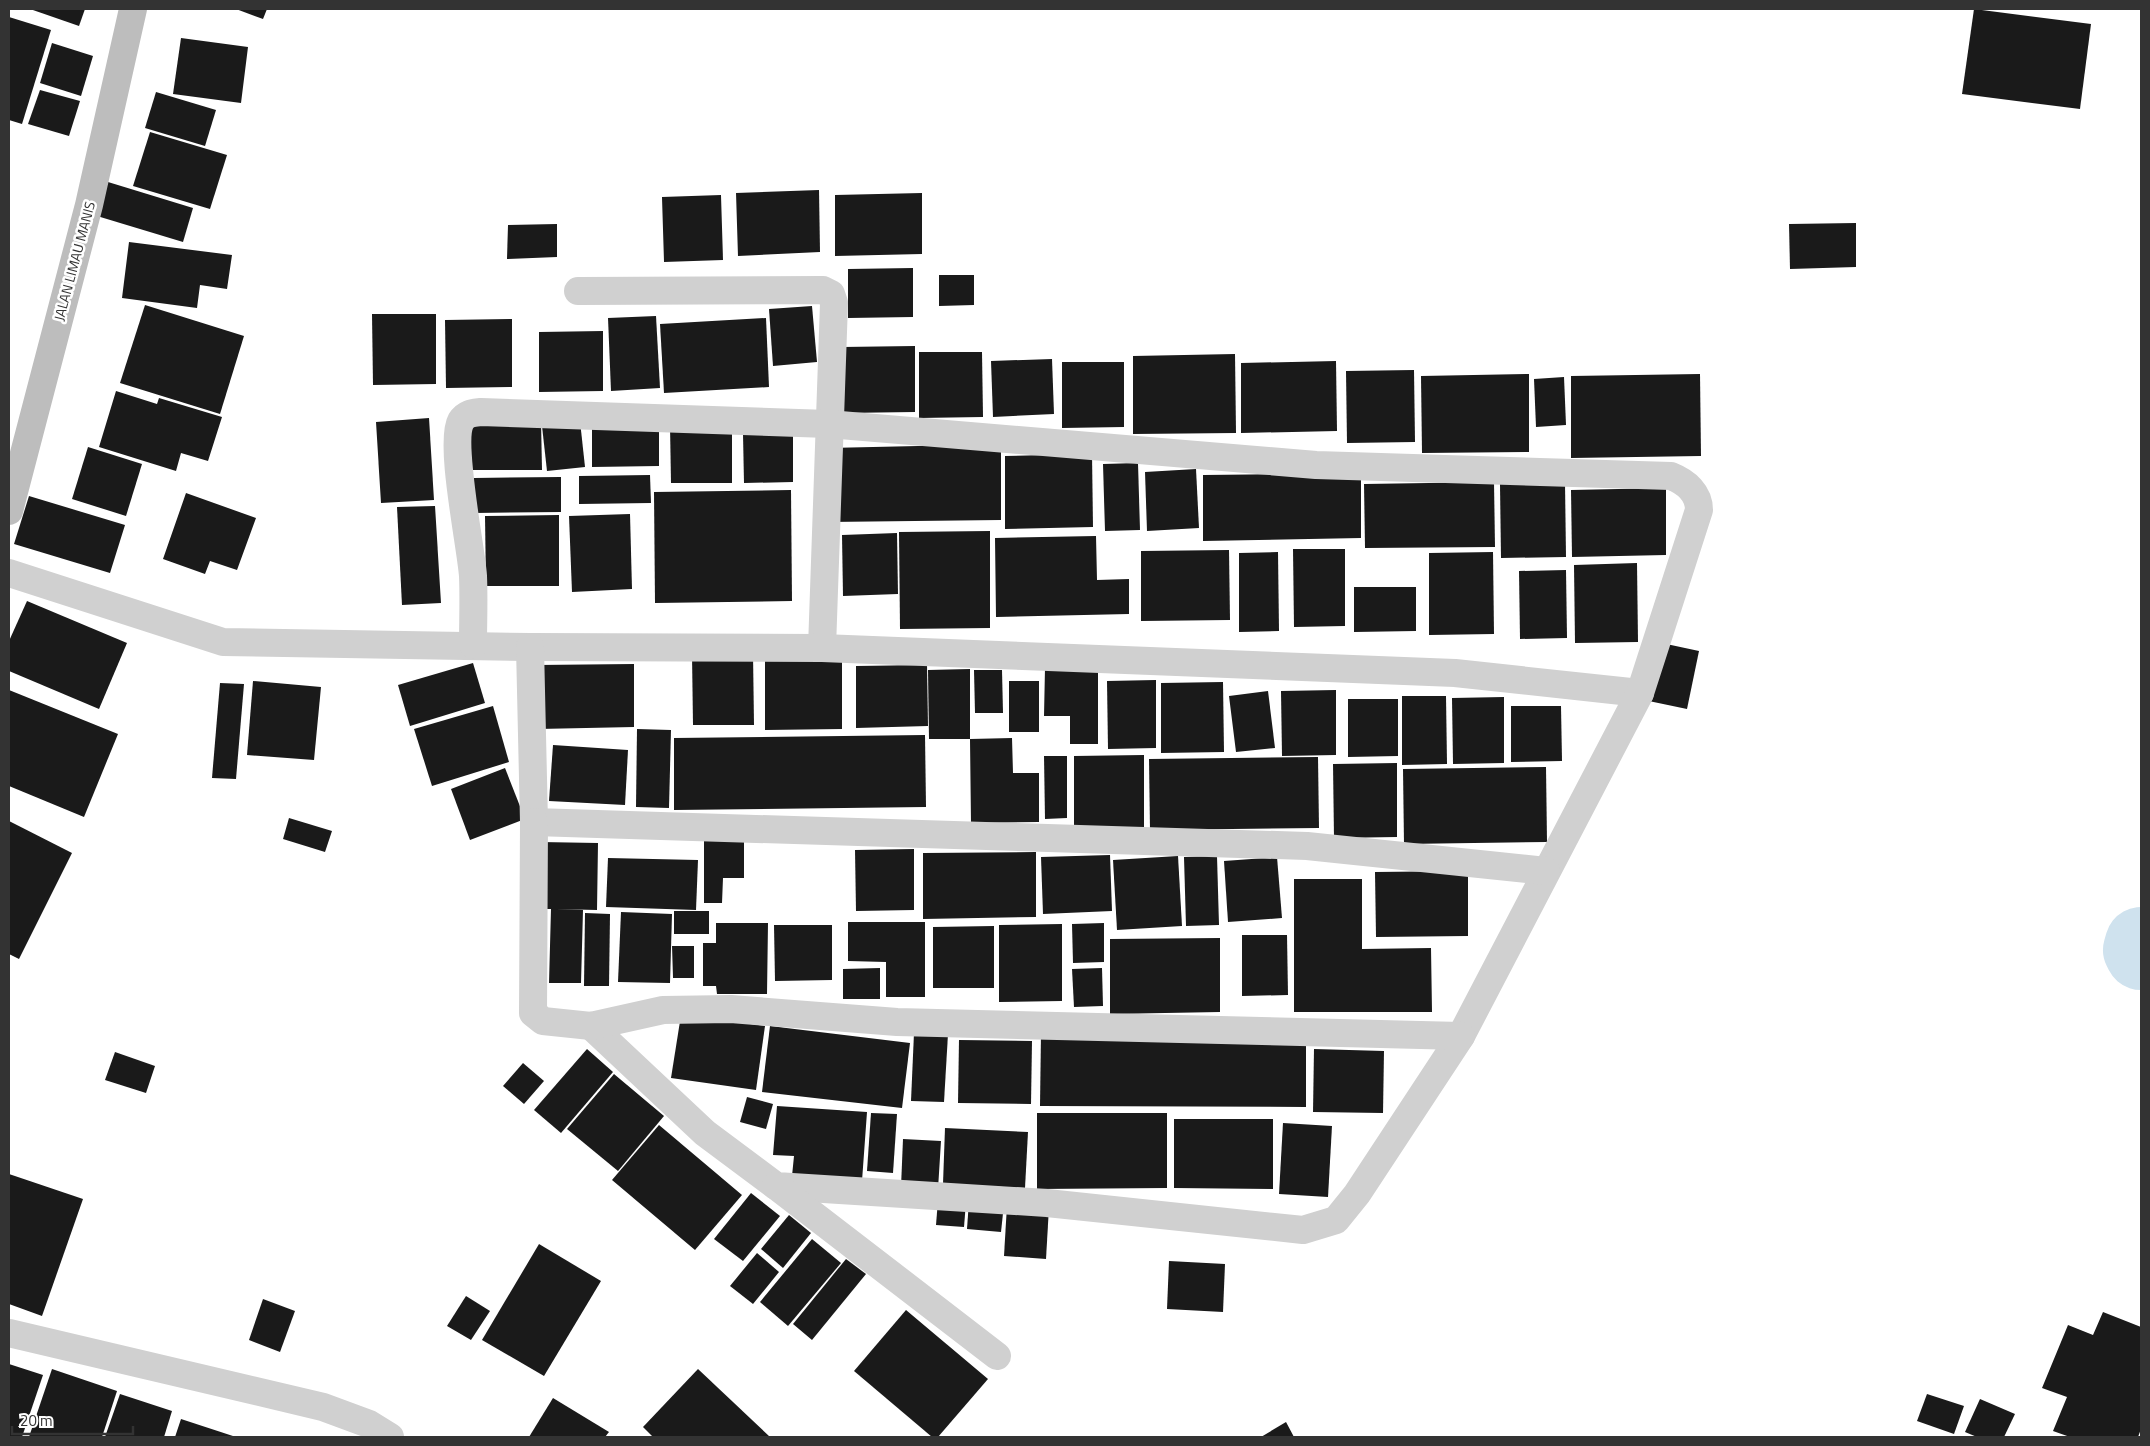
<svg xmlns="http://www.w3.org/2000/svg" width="2150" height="1446" font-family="'Titillium Web',sans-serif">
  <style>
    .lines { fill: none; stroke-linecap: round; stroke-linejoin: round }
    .river { stroke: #cfe2ee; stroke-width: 72 }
    .building { fill: #1a1a1a }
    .street { stroke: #d0d0d0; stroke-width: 28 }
    .secondary { stroke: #bdbdbd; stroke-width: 28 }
    .labels { text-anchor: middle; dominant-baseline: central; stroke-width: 5; stroke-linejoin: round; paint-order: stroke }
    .street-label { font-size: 14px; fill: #333; stroke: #fff }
  </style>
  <rect width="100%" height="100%" fill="#fff"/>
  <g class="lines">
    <path class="river" d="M2141,943L2139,950L2141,954"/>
  </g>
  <g class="building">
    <path d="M30,9H85L79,26Z"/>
    <path d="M236,9H267L263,19Z"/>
    <path d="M1974,9L2091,24L2080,109L1962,94Z"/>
    <path d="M9,17L51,30L22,124L9,120Z"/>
    <path d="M181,38L248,47L241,103L173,94Z"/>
    <path d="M52,43L93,56L81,96L40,83Z"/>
    <path d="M40,90L80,101L69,136L28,124Z"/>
    <path d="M156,92L216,110L205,146L145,128Z"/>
    <path d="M150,132L227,155L210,209L133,186Z"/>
    <path d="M108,182L193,208L183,242L97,216Z"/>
    <path d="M819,190L820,252L738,256L736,193Z"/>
    <path d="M922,193V254L835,256V195Z"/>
    <path d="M721,195L723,260L664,262L662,197Z"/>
    <path d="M1856,223V267L1790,269L1789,224Z"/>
    <path d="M557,224V257L507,259L508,225Z"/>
    <path d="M129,242L232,255L227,289L200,285L197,308L122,298Z"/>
    <path d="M913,268V317L848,318V269Z"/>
    <path d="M939,275H974V305L939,306Z"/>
    <path d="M145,305L244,336L220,414L120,383Z"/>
    <path d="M812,306L817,362L773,366L769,309Z"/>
    <path d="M372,314H436V384L373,385Z"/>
    <path d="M656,316L660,388L611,391L608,318Z"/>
    <path d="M766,318L769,387L664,393L660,324Z"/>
    <path d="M512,319V387L446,388L445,320Z"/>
    <path d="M603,331V391L539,392V332Z"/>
    <path d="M915,346V412L842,413V347Z"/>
    <path d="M919,352H982L983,417L919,418Z"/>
    <path d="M1235,354L1236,433L1133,434V356Z"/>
    <path d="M1052,359L1054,414L993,417L991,361Z"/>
    <path d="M1336,361L1337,431L1241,433V363Z"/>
    <path d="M1062,362H1124V427L1062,428Z"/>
    <path d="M1414,370L1415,442L1347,443L1346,371Z"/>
    <path d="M1529,374V452L1422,453L1421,376Z"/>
    <path d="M1700,374L1701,456L1571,458V376Z"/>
    <path d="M1564,377L1566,425L1536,427L1534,379Z"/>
    <path d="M116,391L157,404L159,398L222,417L208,461L181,453L176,471L99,447Z"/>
    <path d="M429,418L434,500L381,503L376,422Z"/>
    <path d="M541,421L542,470H465V423Z"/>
    <path d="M580,421L585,467L547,471L542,426Z"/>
    <path d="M659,424V466L592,467V426Z"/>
    <path d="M670,425H732V483H671Z"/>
    <path d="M743,434H793V482L744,483Z"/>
    <path d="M963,445H1001V520L828,522V448Z"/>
    <path d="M88,447L142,464L126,516L72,499Z"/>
    <path d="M1092,454L1093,527L1005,529V456Z"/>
    <path d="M1138,463L1140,530L1105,531L1103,464Z"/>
    <path d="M1196,469L1199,528L1147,531L1145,472Z"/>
    <path d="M1361,473V538L1203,541V475Z"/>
    <path d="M650,475L651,503L579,504V476Z"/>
    <path d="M561,477V512L474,513V478Z"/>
    <path d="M1494,482L1495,547L1365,548L1364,484Z"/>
    <path d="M1565,483L1566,557L1501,558L1500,484Z"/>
    <path d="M1666,488V555L1572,557L1571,490Z"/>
    <path d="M791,490L792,601L655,603L654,492Z"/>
    <path d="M186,493L256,518L237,570L210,561L205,574L163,559Z"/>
    <path d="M29,496L125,525L110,573L14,544Z"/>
    <path d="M435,506L441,603L402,605L397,507Z"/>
    <path d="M630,514L632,589L572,592L569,516Z"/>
    <path d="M559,515V586H486L485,516Z"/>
    <path d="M990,531V628L900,629L899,532Z"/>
    <path d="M897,533L898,594L843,596L842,535Z"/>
    <path d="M1096,536L1097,580L1129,579V614L996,617L995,538Z"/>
    <path d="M1293,549H1345V626L1294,627Z"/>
    <path d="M1229,550L1230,620L1141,621V551Z"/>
    <path d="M1278,552L1279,631L1239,632V553Z"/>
    <path d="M1493,552L1494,634L1429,635V553Z"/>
    <path d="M1637,563L1638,642L1575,643L1574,565Z"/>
    <path d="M1566,570L1567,638L1520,639L1519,571Z"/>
    <path d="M1354,587H1416V631L1354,632Z"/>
    <path d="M27,601L127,643L99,709L9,671V641Z"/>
    <path d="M1657,642L1699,651L1687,709L1644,700Z"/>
    <path d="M753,653L754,725H693L692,654Z"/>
    <path d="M842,659V729L765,730V660Z"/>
    <path d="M473,663L485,703L410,726L398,685Z"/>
    <path d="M634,664V727L538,729L537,665Z"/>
    <path d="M927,665L928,726L856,728V666Z"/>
    <path d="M1045,668L1098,669V744H1070V716H1044Z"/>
    <path d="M970,669V739H929L928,670Z"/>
    <path d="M974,670H1002L1003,713H975Z"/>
    <path d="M1156,680V748L1108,749L1107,681Z"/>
    <path d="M253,681L321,687L314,760L247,755Z"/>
    <rect x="1009" y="681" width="30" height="51"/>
    <path d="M1223,682L1224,752L1161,753V683Z"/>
    <path d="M220,683L244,684L236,779L212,778Z"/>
    <path d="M9,690L118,734L84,817L9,786Z"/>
    <path d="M1336,690V755L1282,756L1281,691Z"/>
    <path d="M1268,691L1275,748L1236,752L1229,696Z"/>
    <path d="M1402,696H1446L1447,764L1402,765Z"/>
    <path d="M1504,697V763L1453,764L1452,698Z"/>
    <path d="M1348,699H1398V756L1348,757Z"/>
    <path d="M493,706L509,762L432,786L414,729Z"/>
    <path d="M1511,706H1561L1562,761L1511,762Z"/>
    <path d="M637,729L671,730L669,808L636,807Z"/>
    <path d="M925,735L926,807L674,810V738Z"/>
    <path d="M1012,738L1013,773H1039V822L971,823L970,739Z"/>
    <path d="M553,745L628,750L625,805L549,801Z"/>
    <path d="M1144,755V828H1074V756Z"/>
    <path d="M1044,756H1067V818L1045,819Z"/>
    <path d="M1318,757L1319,828L1150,830L1149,759Z"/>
    <path d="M1397,763V837L1334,838L1333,764Z"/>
    <path d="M1546,767L1547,842L1404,844L1403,769Z"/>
    <path d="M505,768L525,819L470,840L451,789Z"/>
    <path d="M289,818L332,831L325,852L283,839Z"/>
    <path d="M9,821L72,853L19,959L9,954Z"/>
    <path d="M704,833H744V878H723L722,903H704Z"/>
    <path d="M540,842L598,843L597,910L555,909L583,910L581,983H549L551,909H539Z"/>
    <path d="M914,849V910L856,911L855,850Z"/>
    <path d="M1036,852V917L923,919V853Z"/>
    <path d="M1110,855L1112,911L1043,914L1041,857Z"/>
    <path d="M1178,856L1182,926L1117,930L1113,860Z"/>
    <path d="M1217,856L1219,925L1186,926L1184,857Z"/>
    <path d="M1277,857L1282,918L1228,922L1224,861Z"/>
    <path d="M608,858L698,860L696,910L606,907Z"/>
    <path d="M1468,871V936L1376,937L1375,872Z"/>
    <path d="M1294,879H1362V949L1431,948L1432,1012H1294Z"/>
    <rect x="674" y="911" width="35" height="23"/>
    <path d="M621,912L672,914L670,983L618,982Z"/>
    <path d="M585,913L610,914L609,986H584Z"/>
    <path d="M848,922H925V997H886V962L848,961Z"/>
    <path d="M716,923H768L767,994H717L716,986H703V943H716Z"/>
    <path d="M1104,923V962L1073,963L1072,924Z"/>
    <path d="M1062,924V1001L999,1002V925Z"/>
    <path d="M774,925H832V980L775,981Z"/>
    <path d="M994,926V988H933V927Z"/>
    <path d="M1242,935H1287L1288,995L1242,996Z"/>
    <path d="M1220,938V1012L1110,1014V939Z"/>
    <path d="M672,946H694V978H673Z"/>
    <path d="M880,968V999H843V969Z"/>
    <path d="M1102,968L1103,1006L1074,1007L1072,969Z"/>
    <path d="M681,1015L765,1026L756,1090L671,1078Z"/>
    <path d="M770,1026L910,1043L902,1108L762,1092Z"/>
    <path d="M914,1033L948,1034L944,1102L911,1101Z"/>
    <path d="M1041,1033L1306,1035V1107L1040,1106Z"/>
    <path d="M959,1040L1032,1041L1031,1104L958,1103Z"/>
    <path d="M587,1049L613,1072L561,1133L534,1110Z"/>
    <path d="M1314,1049L1384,1051L1383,1113L1313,1112Z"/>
    <path d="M115,1052L155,1066L146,1093L105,1080Z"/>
    <path d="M523,1063L544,1081L524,1104L503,1086Z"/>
    <path d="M614,1074L664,1116L618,1171L567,1129Z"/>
    <path d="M747,1097L773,1104L766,1129L740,1122Z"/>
    <path d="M777,1106L867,1112L862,1181L792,1176L794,1156L773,1155Z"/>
    <path d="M871,1113L897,1114L893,1173L867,1171Z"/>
    <path d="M1037,1113H1167V1188L1037,1189Z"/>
    <path d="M1174,1119H1273V1189L1174,1188Z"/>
    <path d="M1283,1123L1332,1126L1328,1197L1279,1194Z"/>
    <path d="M659,1125L742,1195L695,1250L612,1180Z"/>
    <path d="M945,1128L1028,1132L1025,1188L943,1184Z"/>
    <path d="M903,1139L941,1141L938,1189L901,1187Z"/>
    <path d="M9,1174L83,1199L42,1316L9,1304Z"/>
    <path d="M751,1193L780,1216L743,1261L714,1239Z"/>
    <path d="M938,1200L966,1202L964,1227L936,1225Z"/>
    <path d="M969,1201L1004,1204L1001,1232L967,1229Z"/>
    <path d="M1007,1205L1049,1207L1046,1259L1004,1256Z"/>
    <path d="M789,1215L811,1233L783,1268L761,1249Z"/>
    <path d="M812,1239L841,1263L788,1326L760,1302Z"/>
    <path d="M539,1244L601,1281L544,1376L482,1340Z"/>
    <path d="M757,1253L779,1272L753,1304L730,1286Z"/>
    <path d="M846,1259L866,1274L812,1340L793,1324Z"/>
    <path d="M1169,1261L1225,1264L1223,1312L1167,1309Z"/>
    <path d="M466,1296L490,1311L471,1340L447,1326Z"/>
    <path d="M263,1299L295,1311L280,1352L249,1340Z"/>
    <path d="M906,1310L988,1379L938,1437H932L854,1371Z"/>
    <path d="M2103,1312L2141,1327V1429L2138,1437H2070L2053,1431L2067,1397L2042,1388L2068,1325L2093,1335Z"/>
    <path d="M9,1364L43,1375L22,1437H9Z"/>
    <path d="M52,1369L117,1391L102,1437H29Z"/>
    <path d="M698,1369L770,1437H653L643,1427Z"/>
    <path d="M120,1394L172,1411L164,1437H105Z"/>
    <path d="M1927,1394L1964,1406L1954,1434L1917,1421Z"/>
    <path d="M553,1398L609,1432L605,1437H529Z"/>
    <path d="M1980,1399L2015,1414L2004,1437H1977L1965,1432Z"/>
    <path d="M181,1419L236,1437H175Z"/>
    <path d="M1286,1422L1294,1437H1261Z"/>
  </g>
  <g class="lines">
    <g class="street">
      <path d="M578,291L823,290L831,294L834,303L822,648"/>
      <path d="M9,573L223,642L530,647L822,648L1455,673L1640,693"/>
      <path d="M473,645C473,622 474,599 473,576C471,547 449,442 461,421C466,413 473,413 481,412L828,424L1316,465L1671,476C1686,482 1699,493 1699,510L1640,693L1461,1036L1357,1194L1336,1220L1303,1230L1047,1203L776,1186L705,1133L591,1026"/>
      <path d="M530,647L534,822L1307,846L1546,871"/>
      <path d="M534,822L533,1013L543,1021L591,1026L663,1010L731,1009L897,1022L1461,1036"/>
      <path d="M776,1186L997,1356"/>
      <path d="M9,1333L323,1407L369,1424L390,1437"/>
    </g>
    <path class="secondary" d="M9,511L89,205L133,9"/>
  </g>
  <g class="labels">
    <g class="street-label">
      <text transform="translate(74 261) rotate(-75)">JALAN LIMAU MANIS</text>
    </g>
  </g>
  <rect width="2150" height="1446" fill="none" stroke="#333333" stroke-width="20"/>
  <path d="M12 1426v8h121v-8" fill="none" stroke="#333333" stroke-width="2.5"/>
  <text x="20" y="1426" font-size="15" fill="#333333" stroke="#ffffff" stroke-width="4" paint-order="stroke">20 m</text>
</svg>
